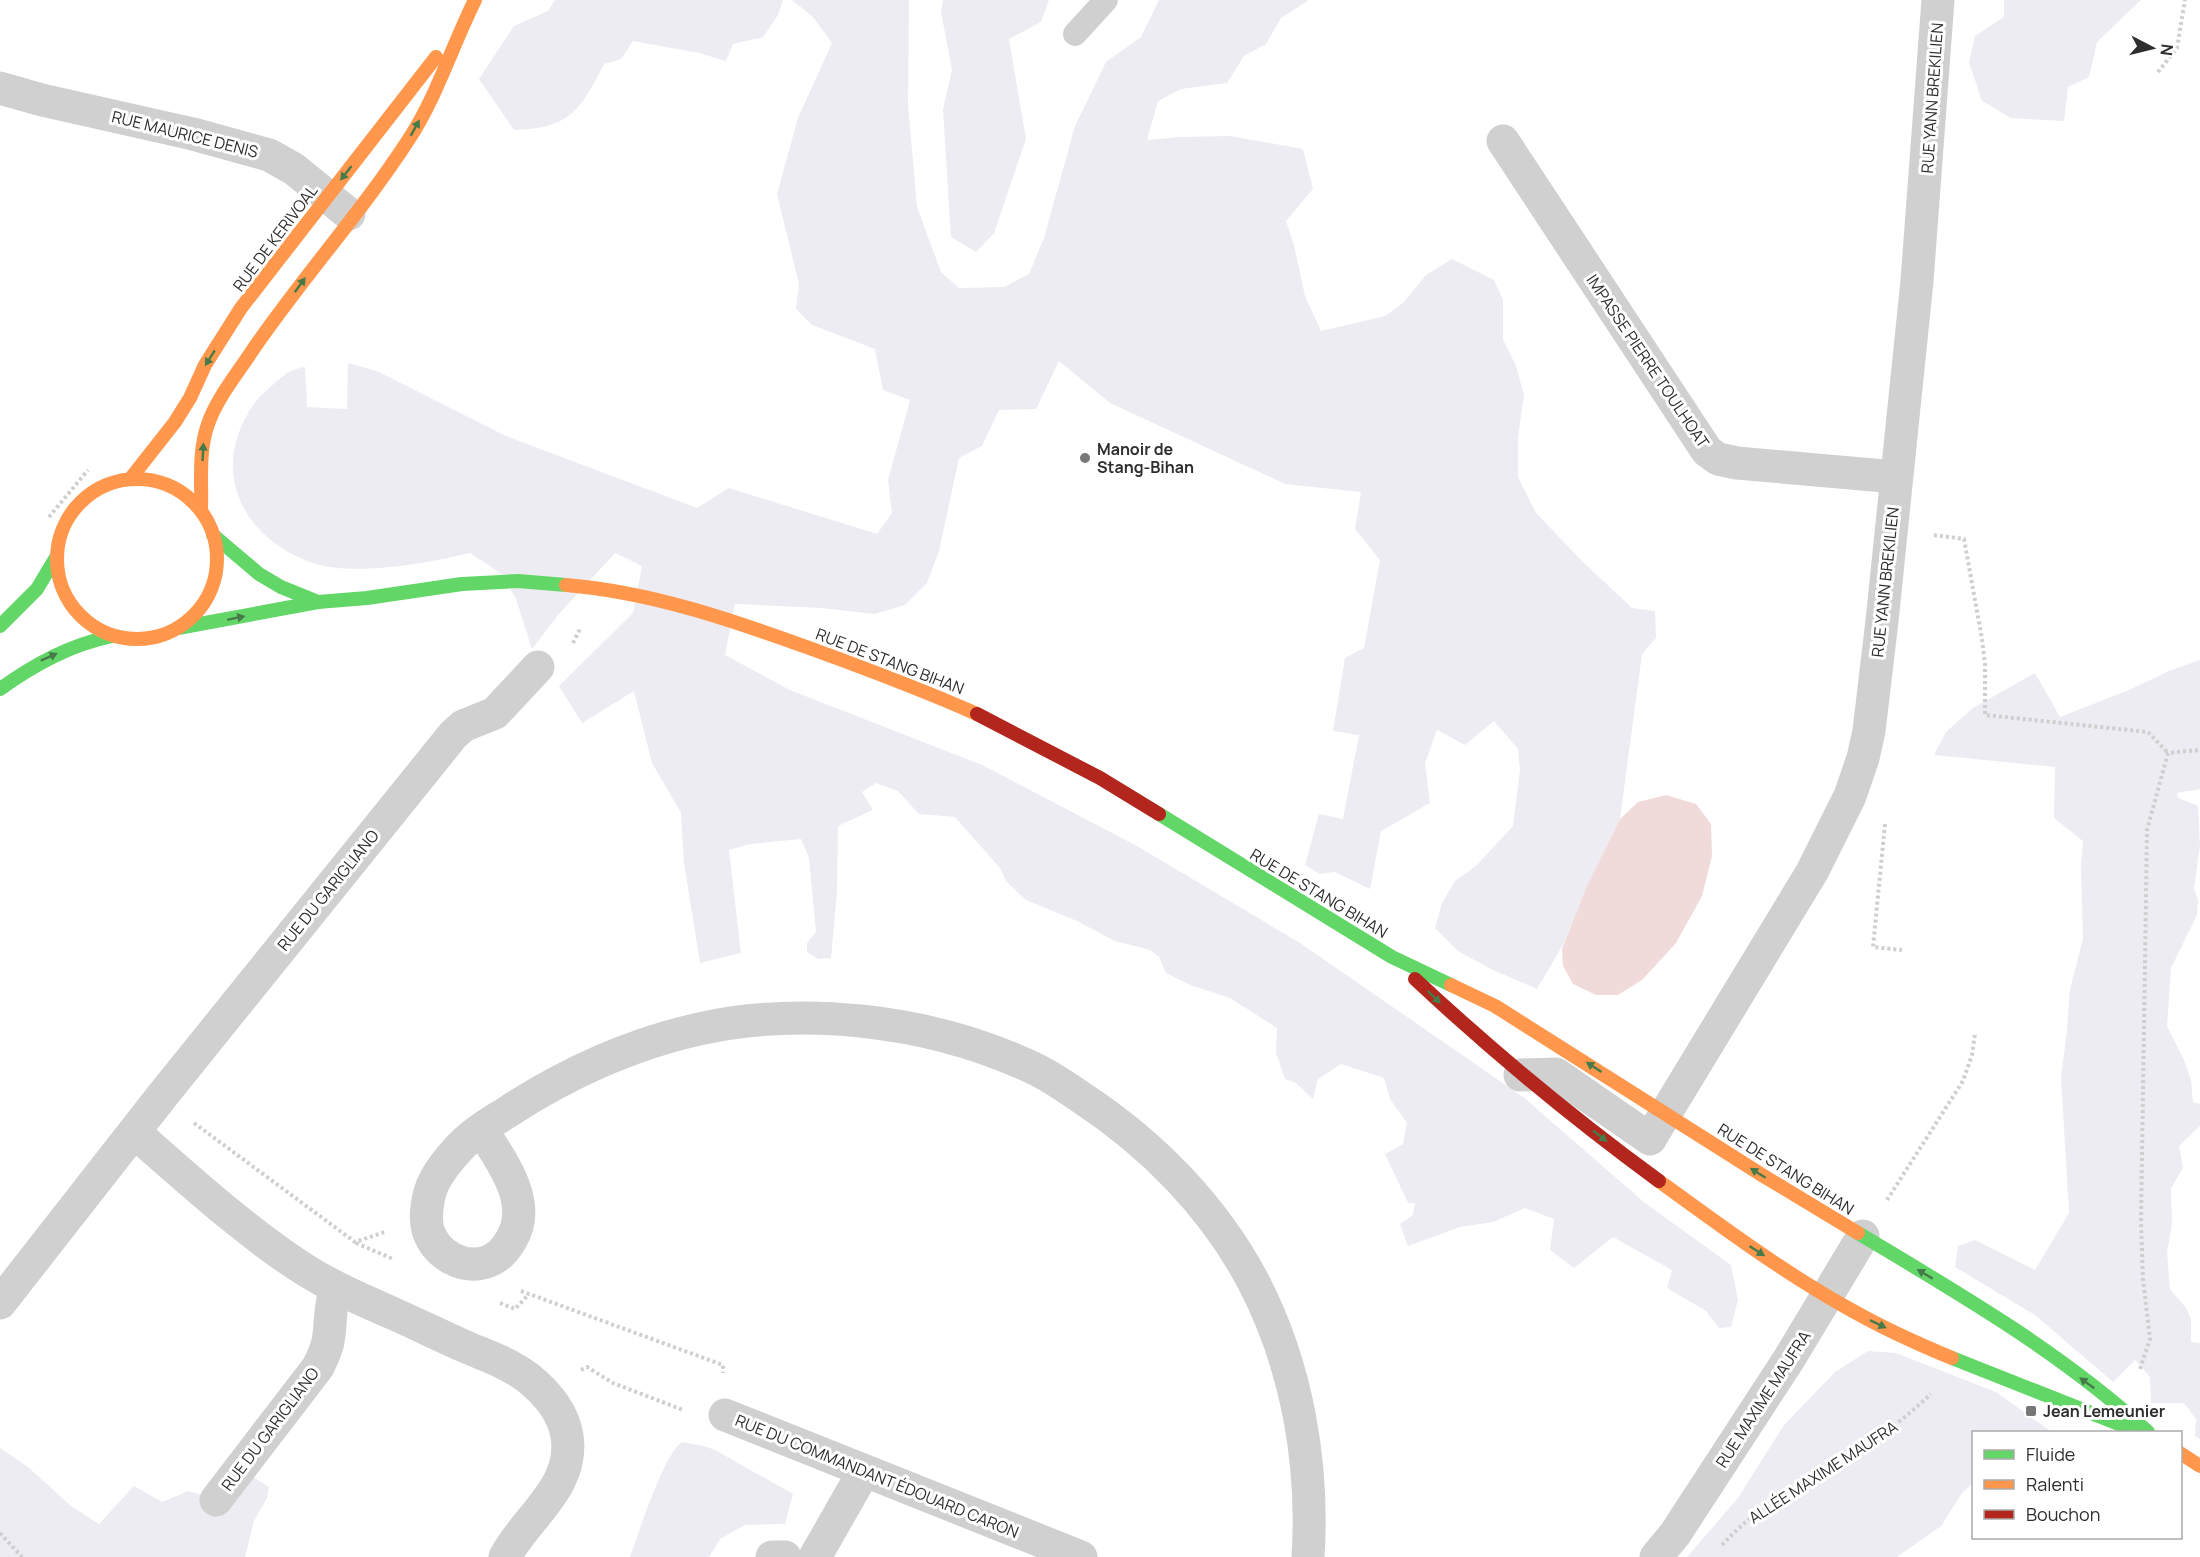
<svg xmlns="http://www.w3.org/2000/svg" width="2200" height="1557" font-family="Manrope,sans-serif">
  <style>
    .green { fill: #edecf3 }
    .water { fill: #f0dbda }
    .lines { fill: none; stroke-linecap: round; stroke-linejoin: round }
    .path { stroke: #cfcfcf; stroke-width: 4; stroke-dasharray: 3 3; stroke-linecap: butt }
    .lane { stroke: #d0d0d0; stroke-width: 24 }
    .street { stroke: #d0d0d0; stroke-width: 33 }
    .fast { stroke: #63d668; stroke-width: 14 }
    .slow { stroke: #ff974d; stroke-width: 14 }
    .jam { stroke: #b3261e; stroke-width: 14 }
    .oneway { fill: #467a48 }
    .poi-dot { fill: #777; stroke: #fff; stroke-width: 2 }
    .labels { text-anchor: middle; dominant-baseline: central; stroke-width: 6; stroke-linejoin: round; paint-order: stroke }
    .street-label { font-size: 16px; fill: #2e2e2e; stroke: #fff }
    .poi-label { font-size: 16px; font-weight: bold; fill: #2e2e2e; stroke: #fff; text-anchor: start }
  </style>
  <rect width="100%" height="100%" fill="#fff"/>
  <g class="green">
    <path d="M555,0H783L778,15L763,37L733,44L726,61L699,53L633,41L621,59L604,64C580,111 570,128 514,130L479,79L514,26L548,11Z"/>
    <path d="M792,0H909L908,105L917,207L941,272L959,288L1004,287L1029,274L1044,238L1075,126L1106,62L1141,37L1159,0H1309L1281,18L1266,44L1244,56L1227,83L1181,89L1158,101L1147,140L1180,137L1230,136L1303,149L1313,189L1286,221L1294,245L1305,296L1321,331L1385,316L1404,302L1426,275L1452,259L1494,280L1503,300V339L1516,366L1524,395L1518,437V477L1536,513L1582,561L1632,608L1655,611L1656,638L1642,654L1620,819L1586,888L1564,943L1537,989L1491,969L1458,951L1435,928L1442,903L1455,881L1476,866L1513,826L1520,770L1518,749L1494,721L1465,745L1437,730L1425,763L1430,803L1381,831L1370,889L1335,872L1320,874L1305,865L1319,814L1343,819L1359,735L1333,731L1345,658L1364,648L1380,560L1355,529L1361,492L1285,484L1110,403L1059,361L1036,409L999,410L982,446L959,458L939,551L927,583L905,605L875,614L821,608L735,604L725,655L790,690L982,765L1137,846L1300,943L1523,1097L1645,1203L1731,1265L1738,1300L1731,1327L1719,1328L1706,1311L1667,1288L1672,1270L1613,1237L1574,1268L1550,1250L1554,1219L1525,1208L1493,1222L1460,1227L1408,1246L1400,1224L1413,1215L1415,1203H1408L1385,1154L1403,1144L1407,1123L1390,1099L1384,1078L1341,1064L1318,1079L1313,1099L1296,1083L1285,1079L1276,1053L1277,1028L1230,998L1190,985L1166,973L1159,957L1150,950L1115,941L1077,921L1026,900L1006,881L1000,868L955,817L919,814L898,791L876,783L862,792L873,810L838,826L837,892L831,958L818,959L807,952V943L816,932L809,858L801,839L750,844L729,850L741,953L700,963L684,863L681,813L652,763L634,691L582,723L559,686L633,613L642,566L615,553L558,615L532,649L516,599L502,574L470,553C428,563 358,576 316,564C255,545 215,489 241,427C248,412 255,400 267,390C281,378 286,370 305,367L307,407L347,409L348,363L377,371L506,436L697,508L729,488L877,534L892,513L888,480L910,400L883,390L875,349L812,325L796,309L799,284L777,194L798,118L832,43L813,17Z"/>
    <path d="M943,0H1049L1041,22L1009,39L1026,139L994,233L976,252L951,237L943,109L952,70L941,12Z"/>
    <path d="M2004,0H2141L2097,42L2089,77L2068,87L2064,121L2011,118L1982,101L1969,62L1975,36L2004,17Z"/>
    <path d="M2200,660V789L2177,793L2178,798L2198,806L2200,845L2194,888L2198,900L2197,915L2171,968L2167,1026L2184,1060L2191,1080L2193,1102L2200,1104V1126L2179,1146L2183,1168L2171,1188L2172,1225L2167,1252L2170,1289L2186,1308L2191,1319V1342L2200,1343V1439L2195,1436L2196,1419L2184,1403H2151L2150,1377L2135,1360L2113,1382L2035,1315L1955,1267L1958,1246L1975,1240L2035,1270L2069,1213L2061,1077L2067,1031L2070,989L2083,939L2081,866L2083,841L2054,818L2055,767L1934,755L1946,732L1973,708L2035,673L2060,717L2129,690L2169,671Z"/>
    <path d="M1868,1351L1896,1353L1996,1392L2052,1432H1974L1973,1483L1962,1493L1941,1526L1897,1557H1687L1738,1498L1784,1425L1835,1372Z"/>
    <path d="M682,1442L704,1446L715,1450L793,1494L785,1524L745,1525L720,1539L709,1557H630C638,1535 665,1451 682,1442Z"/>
    <path d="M0,1448L28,1467L71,1506L99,1524L134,1486L162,1502L188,1491L223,1501L253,1477L269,1487L267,1498L254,1521L245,1557H0Z"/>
  </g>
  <path class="water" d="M1666,795L1696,804L1711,824L1712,856L1702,896L1676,943L1642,980L1618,995H1596L1573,984L1563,966L1562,949L1586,888L1620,819L1638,802Z"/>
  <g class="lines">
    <g class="path">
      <path d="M2158,72L2177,48L2185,0"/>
      <path d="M49,517L88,470"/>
      <path d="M1934,535L1964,539L1982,639L1985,664V715L2148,732L2168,753"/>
      <path d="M573,643L580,629"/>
      <path d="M1885,824L1873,947L1902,950"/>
      <path d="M194,1123L355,1242L385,1232"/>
      <path d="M1887,1200L1963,1081L1972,1055L1975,1033"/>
      <path d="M356,1243L393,1259"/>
      <path d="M521,1291L723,1365V1373"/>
      <path d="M500,1303L515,1309L529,1294"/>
      <path d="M2140,1369L2150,1339L2143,1279L2141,1222L2147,830L2168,753L2200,750"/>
      <path d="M581,1370L587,1367L613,1383L683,1410"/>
      <path d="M0,1533L22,1557"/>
      <path d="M1722,1545C1760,1503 1810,1480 1858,1451C1884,1435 1908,1415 1931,1394"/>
    </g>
    <path class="lane" d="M1075,34L1106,0"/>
    <g class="street">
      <path d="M0,88L42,100L193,134L269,155L294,169L349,214"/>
      <path d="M1503,141L1707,451L1718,459L1737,463L1896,477"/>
      <path d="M1520,1075L1556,1074L1650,1139L1812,872L1850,796L1863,758L1869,731L1882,621L1917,281L1938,0"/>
      <path d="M481,1129C501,1160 534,1203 511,1240C506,1249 499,1257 489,1261C464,1271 436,1255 428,1230C425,1219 427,1203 430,1192C435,1175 448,1160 460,1147C474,1132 492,1122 509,1111C566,1074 632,1044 699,1029C802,1006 925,1020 1022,1063C1044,1072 1063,1085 1082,1098C1152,1144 1214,1207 1253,1281C1297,1365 1314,1463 1308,1557"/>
      <path d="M134,1132C187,1178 240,1227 299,1266C328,1285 360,1299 392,1313C417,1324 441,1336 466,1347C487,1356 508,1363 527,1377C546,1392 563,1411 567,1436C575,1487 526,1517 505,1557"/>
      <path d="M0,1303L162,1096L453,735L463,726L495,713L538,667"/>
      <path d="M725,1415L1081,1557"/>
      <path d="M216,1500L318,1367C323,1357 328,1347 329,1335C331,1318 330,1304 336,1288"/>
      <path d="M772,1557H785"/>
      <path d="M815,1557L864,1471"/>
      <path d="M1656,1557L1675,1534L1789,1359L1863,1236"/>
    </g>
    <g class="fast">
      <path d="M213,535L259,574L281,587L318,602"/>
      <path d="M0,626L37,589L55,559"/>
      <path d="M178,628L318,602L367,598L462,584L518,581L566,585"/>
      <path d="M0,689C35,664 70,645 112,636"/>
      <path d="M1159,814L1392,957L1451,985"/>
      <path d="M1858,1233C1958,1293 2061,1352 2148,1432"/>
      <path d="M1952,1358L2129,1428"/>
    </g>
    <g class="slow">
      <path d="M131,478L175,422L190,398L205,365L241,308L436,57"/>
      <circle cx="137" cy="559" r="80"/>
      <path d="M201,510C202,482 198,452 208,424C217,398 237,374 252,351C302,278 361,213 409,139C437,96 452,46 475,0"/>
      <path d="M566,585C651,592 732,620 812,649C867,669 923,690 977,714"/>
      <path d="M1451,985L1495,1006L1762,1175L1858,1233"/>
      <path d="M1659,1181C1721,1226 1784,1273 1853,1311C1885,1329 1918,1344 1952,1358"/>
      <path d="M2180,1453L2200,1466"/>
    </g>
    <g class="jam">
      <path d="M977,714L1100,778L1159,814"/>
      <path d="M1415,979C1492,1051 1573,1118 1659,1181"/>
    </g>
  </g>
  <defs><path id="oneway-solid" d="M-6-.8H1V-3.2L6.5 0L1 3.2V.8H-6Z" transform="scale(1.5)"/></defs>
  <g class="oneway">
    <use href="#oneway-solid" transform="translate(415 128) rotate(-61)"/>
    <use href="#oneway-solid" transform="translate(346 173) rotate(128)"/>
    <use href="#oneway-solid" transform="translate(300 285) rotate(-54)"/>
    <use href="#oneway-solid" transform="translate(210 358) rotate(122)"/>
    <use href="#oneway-solid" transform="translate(203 452) rotate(-87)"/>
    <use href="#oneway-solid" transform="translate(236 618) rotate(-12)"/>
    <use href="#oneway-solid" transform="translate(49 657) rotate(-24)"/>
    <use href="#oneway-solid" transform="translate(1434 997) rotate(44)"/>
    <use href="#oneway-solid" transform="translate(1594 1067) rotate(-147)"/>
    <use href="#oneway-solid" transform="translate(1600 1136) rotate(38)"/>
    <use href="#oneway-solid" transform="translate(1758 1173) rotate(-148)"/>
    <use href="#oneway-solid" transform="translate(1757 1251) rotate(33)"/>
    <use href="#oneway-solid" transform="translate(1925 1274) rotate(-149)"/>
    <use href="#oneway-solid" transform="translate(1878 1324) rotate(26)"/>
    <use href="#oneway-solid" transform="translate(2087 1383) rotate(-144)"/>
  </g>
  <g class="poi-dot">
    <circle cx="1085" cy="458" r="6"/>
    <rect x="2025" y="1405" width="12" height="12" rx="3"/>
  </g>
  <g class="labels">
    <g class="street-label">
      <text transform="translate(1932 98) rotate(-86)">RUE YANN BREKILIEN</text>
      <text transform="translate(185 134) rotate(14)">RUE MAURICE DENIS</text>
      <text transform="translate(275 238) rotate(-53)">RUE DE KERIVOAL</text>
      <text transform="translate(1648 361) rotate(56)">IMPASSE PIERRE TOULHOAT</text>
      <text transform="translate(1885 582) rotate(-84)">RUE YANN BREKILIEN</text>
      <text transform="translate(890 661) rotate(21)">RUE DE STANG BIHAN</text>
      <text transform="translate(328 890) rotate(-51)">RUE DU GARIGLIANO</text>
      <text transform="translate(1319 893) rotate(31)">RUE DE STANG BIHAN</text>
      <text transform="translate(1786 1169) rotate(32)">RUE DE STANG BIHAN</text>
      <text transform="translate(1763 1399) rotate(-57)">RUE MAXIME MAUFRA</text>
      <text transform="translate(270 1429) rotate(-53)">RUE DU GARIGLIANO</text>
      <text transform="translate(1823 1472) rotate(-33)">ALLÉE MAXIME MAUFRA</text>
      <text transform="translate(877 1476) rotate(22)">RUE DU COMMANDANT ÉDOUARD CARON</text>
    </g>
    <g class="poi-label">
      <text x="1097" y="449">Manoir de<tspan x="1097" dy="18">Stang-Bihan</tspan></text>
      <text x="2043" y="1411">Jean Lemeunier</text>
    </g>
  </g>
  <rect x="1972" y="1431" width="210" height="108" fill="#ffffff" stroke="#ababab" stroke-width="1.5"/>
  <rect x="1984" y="1450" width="30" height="9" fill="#63d668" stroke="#ababab" stroke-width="1.5"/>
  <text x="2026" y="1461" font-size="18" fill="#2e2e2e">Fluide</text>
  <rect x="1984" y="1480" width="30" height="9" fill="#ff974d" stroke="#ababab" stroke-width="1.5"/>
  <text x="2026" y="1491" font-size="18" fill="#2e2e2e">Ralenti</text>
  <rect x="1984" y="1510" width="30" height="9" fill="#b3261e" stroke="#ababab" stroke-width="1.5"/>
  <text x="2026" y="1521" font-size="18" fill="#2e2e2e">Bouchon</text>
  <g transform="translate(2152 48) rotate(97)" stroke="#ffffff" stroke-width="4.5" paint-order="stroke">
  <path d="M0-4.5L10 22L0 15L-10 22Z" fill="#2e2e2e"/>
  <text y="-9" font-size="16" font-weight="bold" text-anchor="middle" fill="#2e2e2e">N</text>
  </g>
</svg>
